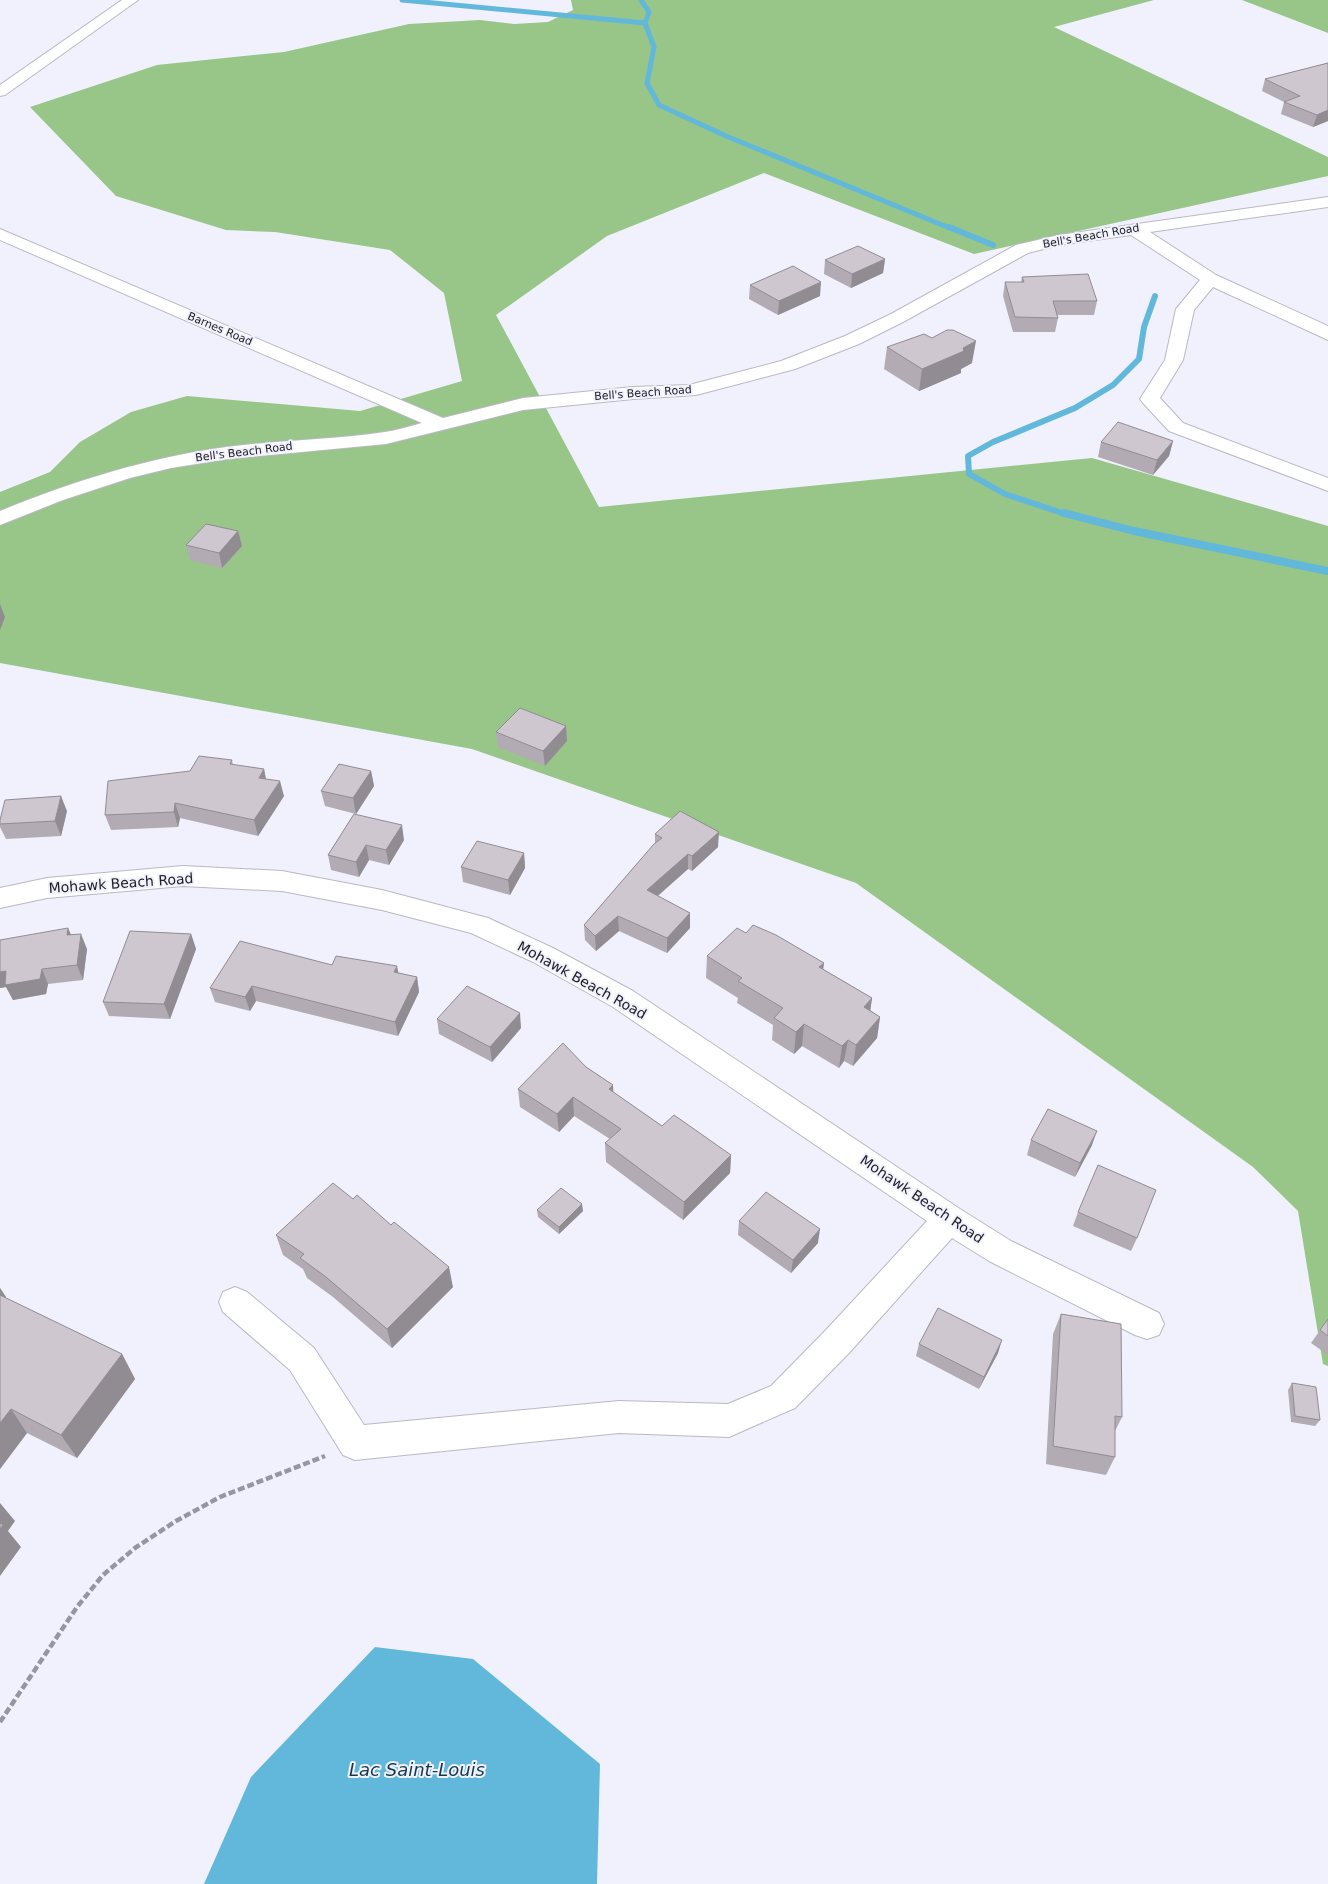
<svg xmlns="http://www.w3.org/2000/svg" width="1328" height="1884" font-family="'DejaVu Sans',sans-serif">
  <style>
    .forest { fill: #98c588 }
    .water { fill: #62b8da }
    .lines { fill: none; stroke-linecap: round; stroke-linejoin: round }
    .stream-far2 { stroke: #62b8da; stroke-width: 5 }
    .stream-far1 { stroke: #62b8da; stroke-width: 6 }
    .stream { stroke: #62b8da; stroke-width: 8 }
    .minor-casing { stroke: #b8b9c5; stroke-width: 2 }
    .path { stroke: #95969f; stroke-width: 4.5; stroke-dasharray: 7 3; stroke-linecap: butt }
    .minor { fill: #fff; fill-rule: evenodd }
    .wall { fill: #b2abb3 }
    .shaded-wall { fill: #918b92 }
    .building { fill: #cfc7d0; stroke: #918b92 }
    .labels { text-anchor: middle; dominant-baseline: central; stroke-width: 4; stroke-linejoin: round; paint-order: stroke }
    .far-street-label { font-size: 11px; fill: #212126; stroke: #f0f1fd }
    .street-label { font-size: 14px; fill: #212126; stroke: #f0f1fd }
    .near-water-label { font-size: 18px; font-style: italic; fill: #133a49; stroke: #f0f1fd }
  </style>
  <rect width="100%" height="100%" fill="#f0f1fd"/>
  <g class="forest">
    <path d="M571,0H1154L1054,27L1328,157V176L974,254L764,173L607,236L496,315L599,507L1092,458L1328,526V1366L1323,1364L1298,1211L1253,1167L856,883L472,749L0,663V492L50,472L80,442L131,412L187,396L360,411L462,381L444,293L390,250L275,232L226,230L116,196L30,107L157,65L284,52L409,24L480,20L514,24L548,22L573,10Z"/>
    <path d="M1242,0H1328V33Z"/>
  </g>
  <path class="water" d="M375,1647L473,1659L600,1764L597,1884H204L251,1777Z"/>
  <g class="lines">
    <g class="stream-far2">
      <path d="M402,0L645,23L654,47L647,83L659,105L726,136L952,229"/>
      <path d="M641,0L649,12L645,23"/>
    </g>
    <g class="stream-far1">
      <path d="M949,227L993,245"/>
      <path d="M1068,515L1005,494L969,474L968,456L993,442L1075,408L1113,385L1139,359L1144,327L1155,296"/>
    </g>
    <path class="stream" d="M1064,513L1134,531L1328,571"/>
    <g class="minor-casing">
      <g id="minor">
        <path d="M122,0H138L5,95L0,96V85Z"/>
        <path d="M1328,197V207L1150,232L1216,275L1328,326V340L1213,287L1194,310L1183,360L1160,398L1183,423L1328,478V491L1169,431L1143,403L1140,399L1165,360L1176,309L1200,280L1131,235L1059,245L1028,253L903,322L859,344L795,369L696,395L633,399L523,410L386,444L228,459L171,468L130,478L63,500L0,525V511C73,481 147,458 226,447C279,440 333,440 385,432C398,430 410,426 422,423L0,240V229L443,418L523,398L633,387L689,385L781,361L845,336L891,314L1016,245L1059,235Z"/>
        <path d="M183,866L282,871L382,890L488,918L553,948L633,991L960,1209L1011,1241L1159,1313L1164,1324L1159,1335L1147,1339L1135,1335L989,1261L952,1238L849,1353L795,1408L729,1437L619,1433L355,1460L343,1455L290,1370L223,1312L219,1302L223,1292L235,1287L247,1292L314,1348L364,1425L619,1401L728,1404L771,1386L825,1331L927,1221L613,1007L533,962L471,933L382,910L282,891L183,886L47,898L0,908V888L47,878Z"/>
      </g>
    </g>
    <path class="path" d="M0,1722L77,1607L103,1575L135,1548L176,1521L220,1497L325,1456"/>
    <use href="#minor" class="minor"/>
  </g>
  <g class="wall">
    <path d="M1328,63V121L1313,127L1281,114L1284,102L1262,91L1265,79Z"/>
    <path d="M885,259L883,273L851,288L824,274L825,260Z"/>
    <path d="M1022,277L1097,301L1094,315H1057L1058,318L1055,332H1013L1003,296L1005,282H1021Z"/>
    <path d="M750,285L820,296L778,315L749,299Z"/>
    <path d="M887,347L972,363L961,369V373L919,391L884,369Z"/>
    <path d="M1173,441L1169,456L1153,475L1098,457L1101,442Z"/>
    <path d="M238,531L242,546L222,568L190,560L186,545Z"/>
    <path d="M566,726L567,741L545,766L498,747L496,732Z"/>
    <path d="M232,760L233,765L264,769L266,779L284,796L258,836L180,818L178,827L111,830L105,815L190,771Z"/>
    <path d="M371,771L374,786L356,814L325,806L321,791Z"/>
    <path d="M67,811L61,836L6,839L0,827V820Z"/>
    <path d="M354,814L404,840L389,865L369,860L359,877L331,870L328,855Z"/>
    <path d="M655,834L718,847L692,871L688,869L658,896L690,913V928L667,953L619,931L596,951L585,940L584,925L655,843Z"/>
    <path d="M524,853L525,868L510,895L463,882L461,867Z"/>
    <path d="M746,933L824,963L823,969L872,998L870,1010L880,1017L877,1038L853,1066L844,1061L839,1068L802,1046L794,1054L772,1040L773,1025L737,1003L738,998L706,978L707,956Z"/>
    <path d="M191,934L196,949L170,1019L109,1016L103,1002Z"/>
    <path d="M71,935L87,949L83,980L48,984L46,994L13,1000L6,987L0,988V940Z"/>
    <path d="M332,965L399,973L417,977L419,992L398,1036L256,1001L250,1011L215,1002L210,988Z"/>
    <path d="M437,1019L521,1028L492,1062L439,1034Z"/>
    <path d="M586,1067L613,1085V1092L662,1126L731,1155L730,1173L683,1220L606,1162L605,1143L610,1139L574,1116L559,1132L520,1107L518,1089Z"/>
    <path d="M1031,1140L1092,1145L1075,1177L1027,1155Z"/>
    <path d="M537,1210L583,1211L559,1234L538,1217Z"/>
    <path d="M1078,1212L1137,1238L1131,1251L1073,1226Z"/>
    <path d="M739,1221L818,1243L791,1273L738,1235Z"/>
    <path d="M276,1235L453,1287L392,1348L333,1297L307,1278L303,1269L283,1255Z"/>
    <path d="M0,1288L6,1297L5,1298L122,1354L135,1379L77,1458L27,1433L0,1469Z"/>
    <path d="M1061,1314L1122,1417L1115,1431V1457L1106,1475L1046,1464L1053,1334Z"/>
    <path d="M1328,1319V1355L1311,1343Z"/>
    <path d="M919,1344L998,1353L979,1389L916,1356Z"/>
    <path d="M1292,1383L1320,1420L1315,1426L1291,1422L1288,1390Z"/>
  </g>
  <g class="shaded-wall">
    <path d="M1328,110V121L1313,127L1317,115Z"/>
    <path d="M885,259L883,273L851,288L852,274Z"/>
    <path d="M821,282L820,296L778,315L779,301Z"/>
    <path d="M976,341L972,363L961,369V373L919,391L922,369Z"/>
    <path d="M1173,441L1169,456L1153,475L1157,460Z"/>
    <path d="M238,531L242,546L222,568L219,553Z"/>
    <path d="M0,604L5,617L0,630Z"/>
    <path d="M566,726L567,741L545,766L543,751Z"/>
    <path d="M264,769L267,785L259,778Z"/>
    <path d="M371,771L374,786L356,814L353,798Z"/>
    <path d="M280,781L284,796L258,836L254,820Z"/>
    <path d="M61,796L67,811L61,836L55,821Z"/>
    <path d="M175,803L180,818L178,827L174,812Z"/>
    <path d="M402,825L404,840L389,865L386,850Z"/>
    <path d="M719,832L718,847L692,871V856Z"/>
    <path d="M366,845L369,860L359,877L356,862Z"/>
    <path d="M524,853L525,868L510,895L508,880Z"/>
    <path d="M688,854V869L647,905V890Z"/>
    <path d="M690,913V928L667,953V938Z"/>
    <path d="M618,916L619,931L596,951L595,936Z"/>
    <path d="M68,928L75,943L67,935Z"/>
    <path d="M81,934L87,949L83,980L77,965Z"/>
    <path d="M191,934L196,949L170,1019L164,1004Z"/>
    <path d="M824,963L821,985L819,967Z"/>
    <path d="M397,966L400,981L394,972Z"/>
    <path d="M42,969L48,984L46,994L13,1000L6,987L0,988V972Z"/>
    <path d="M417,977L419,992L398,1036L395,1022Z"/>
    <path d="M252,986L256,1001L250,1011L245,997Z"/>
    <path d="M872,998L869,1020L864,1007Z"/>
    <path d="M520,1013L521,1028L492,1062L490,1047Z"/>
    <path d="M880,1017L877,1038L853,1066L856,1045Z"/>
    <path d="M804,1024L802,1046L794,1054L796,1032Z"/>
    <path d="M848,1040L844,1061L839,1068L842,1046Z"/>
    <path d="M613,1085L614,1103L609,1089Z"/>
    <path d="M573,1097L574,1116L559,1132L557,1114Z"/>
    <path d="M1097,1131L1092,1145L1075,1177L1080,1163Z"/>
    <path d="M731,1155L730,1173L683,1220L684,1202Z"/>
    <path d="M582,1204L583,1211L559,1234V1227Z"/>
    <path d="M820,1229L818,1243L791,1273L793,1260Z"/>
    <path d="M449,1267L453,1287L392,1348L387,1329Z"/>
    <path d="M0,1288L6,1297L0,1304Z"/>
    <path d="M1002,1340L998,1353L979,1389L984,1377Z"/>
    <path d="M122,1354L135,1379L77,1458L61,1435Z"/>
    <path d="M11,1409L27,1433L0,1469V1423Z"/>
    <path d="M0,1503L15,1521L8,1531L21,1547L0,1576Z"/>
  </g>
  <g class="building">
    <path d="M1328,63V110L1317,115L1284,102L1300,96L1265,79Z"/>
    <path d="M858,246L885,259L852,274L825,260Z"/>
    <path d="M793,266L821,282L779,301L750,285Z"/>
    <path d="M1088,274L1097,301H1053L1058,318L1015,317L1005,282H1024L1022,277Z"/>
    <path d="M947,330H953L976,341L963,348L964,351L922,369L887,347L924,334L932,338Z"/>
    <path d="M1118,422L1173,441L1157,460L1101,442Z"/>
    <path d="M206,524L238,531L219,553L186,545Z"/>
    <path d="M520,708L566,726L543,751L496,732Z"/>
    <path d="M199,756L232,760L230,764L264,769L259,778L280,781L254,820L175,803L174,812L105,815L108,781L190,771Z"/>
    <path d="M339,764L371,771L353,798L321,791Z"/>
    <path d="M61,796L55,821L0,824V820L5,800Z"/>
    <path d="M680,811L719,832L692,856L688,854L647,890L690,913L667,938L618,916L595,936L584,925L654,844L662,838L655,834Z"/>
    <path d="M354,814L402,825L386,850L366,845L356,862L328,855Z"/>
    <path d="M477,841L524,853L508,880L461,867Z"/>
    <path d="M753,925L776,935L824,963L819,967L872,998L864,1007L880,1017L856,1045L848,1040L842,1046L804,1024L796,1032L774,1018L783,1008L738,981L742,978L707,956L737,928L746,933Z"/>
    <path d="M68,928L67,935L81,934L77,965L42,969L40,979L5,985L6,971L0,972V940Z"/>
    <path d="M130,931L191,934L164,1004L103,1002Z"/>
    <path d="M240,941L332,965L336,956L397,966L394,972L417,977L395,1022L252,986L245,997L210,988Z"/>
    <path d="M467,986L520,1013L490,1047L437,1019Z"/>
    <path d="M563,1043L586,1067L613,1085L609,1089L662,1126L674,1115L731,1155L684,1202L605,1143L621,1129L573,1097L557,1114L518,1089Z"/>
    <path d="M1048,1109L1097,1131L1080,1163L1031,1140Z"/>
    <path d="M1098,1165L1156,1190L1137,1238L1078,1212Z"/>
    <path d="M333,1183L353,1199L357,1195L391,1225L394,1222L449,1267L387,1329L326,1277L300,1258L304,1254L276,1235Z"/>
    <path d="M561,1188L582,1204L559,1227L537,1210Z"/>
    <path d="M766,1192L820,1229L793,1260L739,1221Z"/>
    <path d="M0,1295L122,1354L61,1435L11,1409L0,1423Z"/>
    <path d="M938,1308L1002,1340L984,1377L919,1344Z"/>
    <path d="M1061,1314L1121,1324L1122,1417L1115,1416V1457L1053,1446Z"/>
    <path d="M1328,1319V1336L1320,1330Z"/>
    <path d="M1292,1383L1316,1387L1320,1420L1295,1416Z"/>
    <path d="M0,1523L3,1525L0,1529Z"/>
  </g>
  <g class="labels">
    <g class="far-street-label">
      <text transform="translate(1091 236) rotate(-10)">Bell's Beach Road</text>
      <text transform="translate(220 329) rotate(23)">Barnes Road</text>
      <text transform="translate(643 393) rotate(-4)">Bell's Beach Road</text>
      <text transform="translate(244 452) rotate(-7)">Bell's Beach Road</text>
    </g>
    <g class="street-label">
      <text transform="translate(121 883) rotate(-4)">Mohawk Beach Road</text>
      <text transform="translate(582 980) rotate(29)">Mohawk Beach Road</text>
      <text transform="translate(922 1199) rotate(34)">Mohawk Beach Road</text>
    </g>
    <g class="near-water-label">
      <text x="417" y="1769">Lac Saint-Louis</text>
    </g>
  </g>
</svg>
